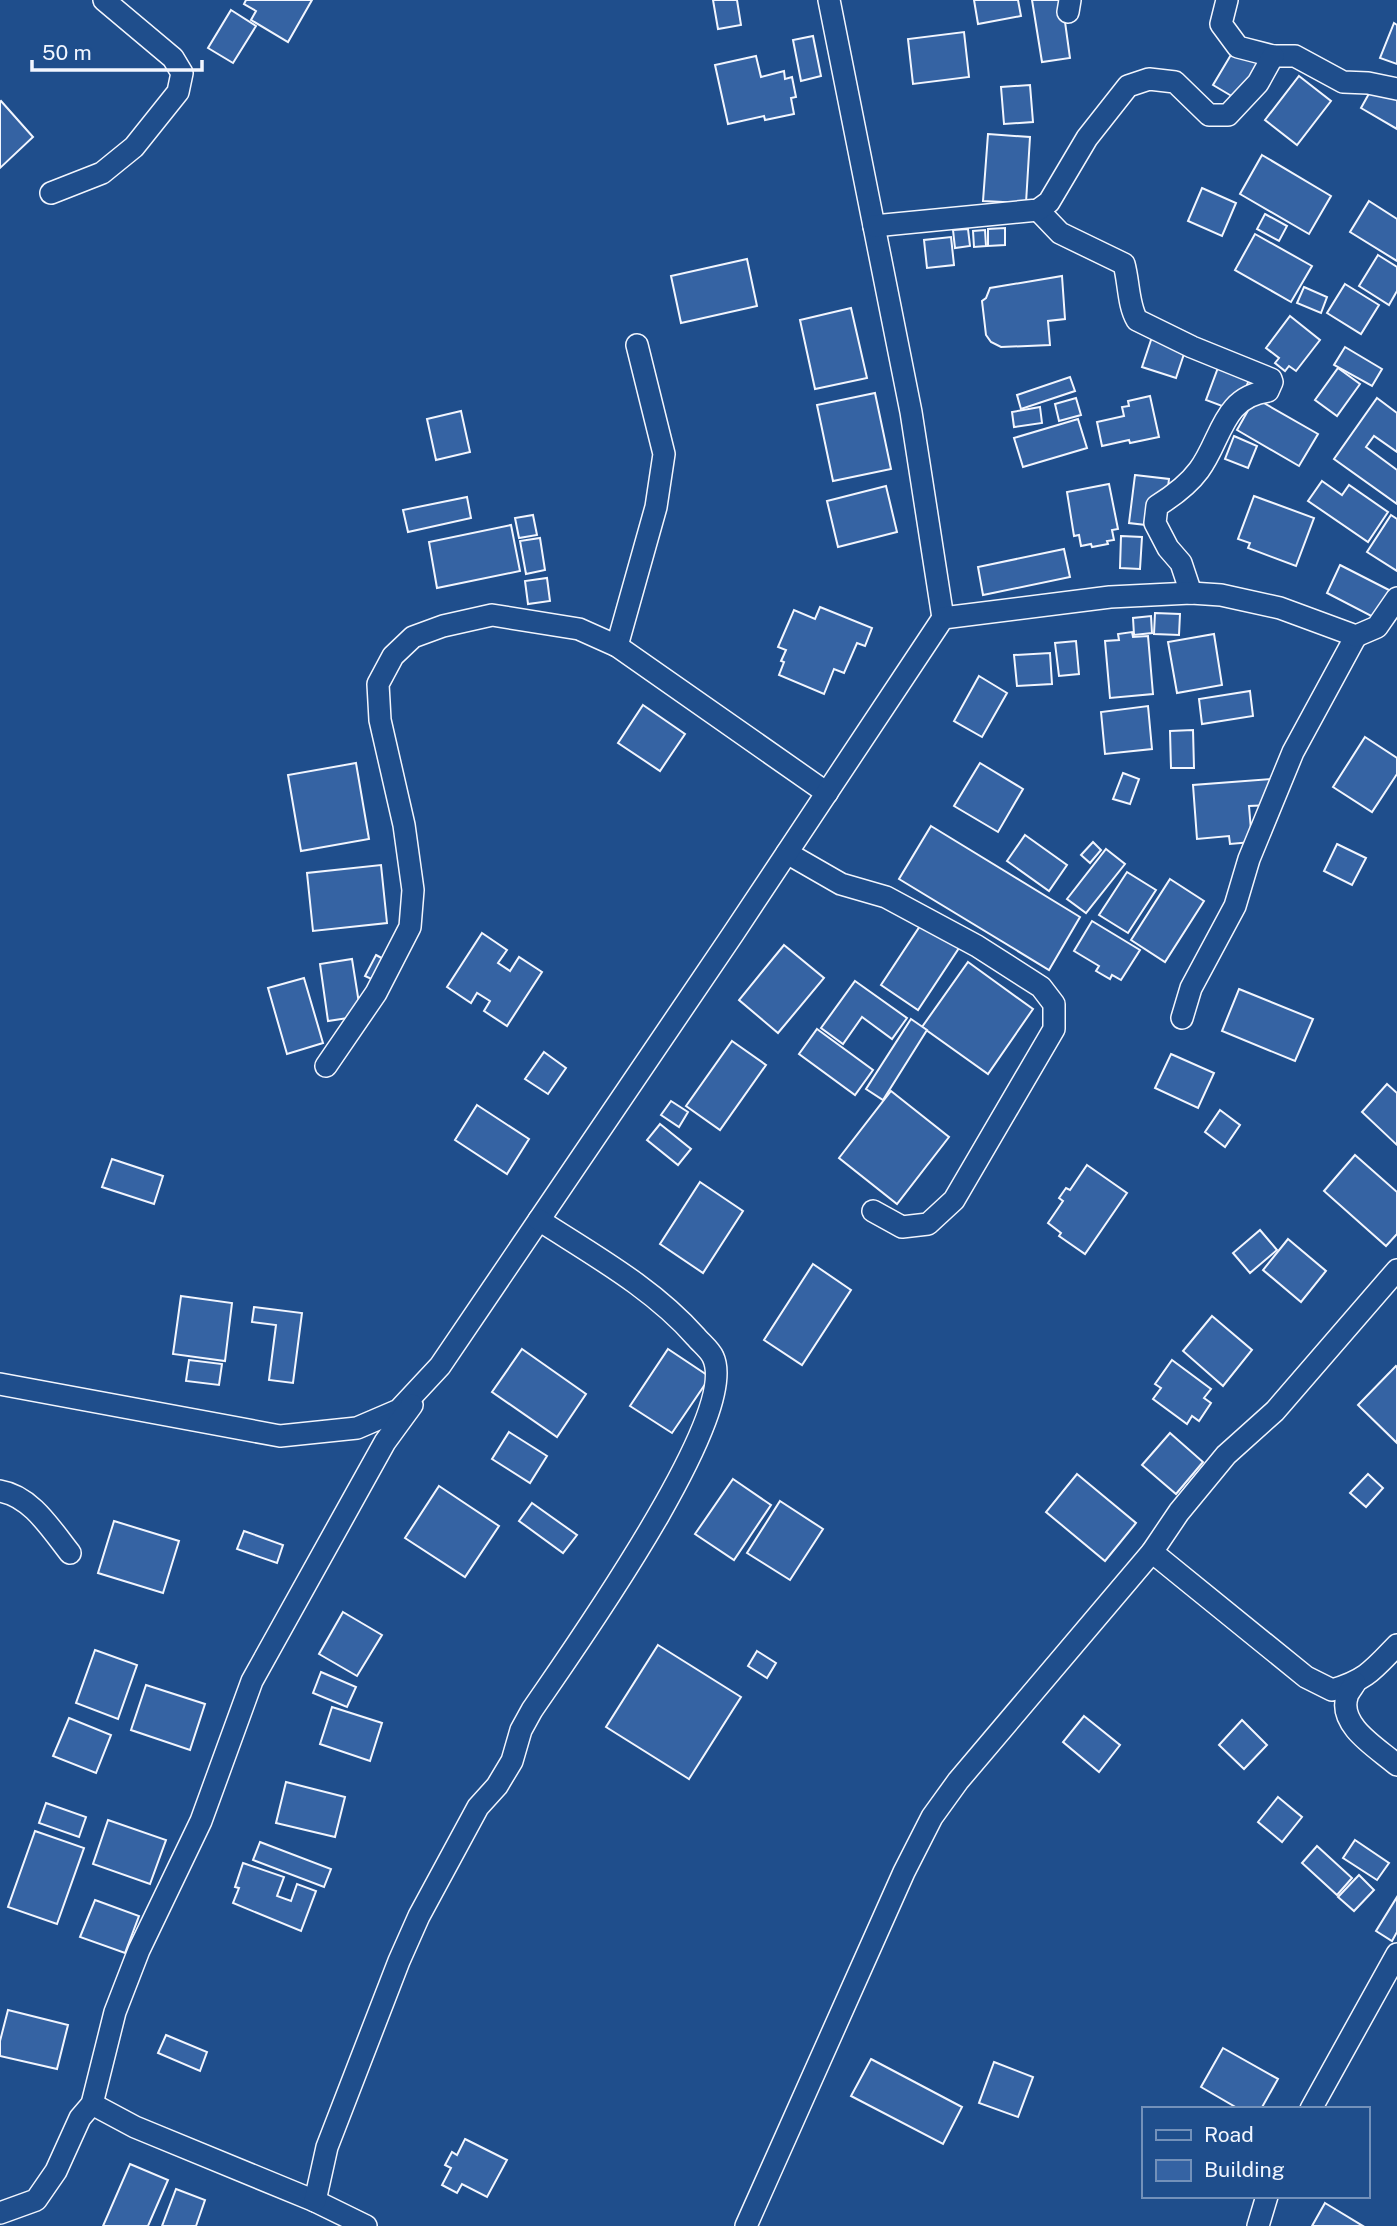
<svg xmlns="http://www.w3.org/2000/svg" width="1397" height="2226" font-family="'Public Sans',sans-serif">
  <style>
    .building { fill: #3563a3; stroke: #f2f6ff; stroke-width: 2 }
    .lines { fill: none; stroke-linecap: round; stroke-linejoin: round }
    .minor-casing { stroke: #f2f6ff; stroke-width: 24 }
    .minor { stroke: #1f4e8c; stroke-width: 21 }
  </style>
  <rect width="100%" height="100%" fill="#1f4e8c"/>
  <g class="building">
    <path d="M246,0H312L288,42L251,20L256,11L244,4Z"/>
    <path d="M713,0H737L741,25L718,29Z"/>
    <path d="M974,0H1018L1021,16L978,24Z"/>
    <path d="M1032,0H1062L1070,58L1042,62Z"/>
    <path d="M231,10L256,26L233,63L208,48Z"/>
    <path d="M1394,23L1397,25V64L1380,58Z"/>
    <path d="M964,32L969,77L913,84L908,39Z"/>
    <path d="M813,36L821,76L801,81L793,40Z"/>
    <path d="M1235,48L1262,64L1240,101L1213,85Z"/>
    <path d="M756,56L761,77L784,71L785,79L792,77L796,97L791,98L794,114L765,120L764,116L728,124L715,65Z"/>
    <path d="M1299,76L1331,101L1297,145L1265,120Z"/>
    <path d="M1376,81L1397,93V129L1361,108Z"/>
    <path d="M1030,85L1033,122L1004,124L1001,87Z"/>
    <path d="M1,101L33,137L0,168V102Z"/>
    <path d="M988,134L1030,137L1026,203L983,201Z"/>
    <path d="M1262,155L1331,196L1309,234L1240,194Z"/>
    <path d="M1202,188L1236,203L1222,236L1188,221Z"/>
    <path d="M1369,201L1397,219V261L1350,232Z"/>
    <path d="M1265,214L1287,226L1279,241L1257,229Z"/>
    <path d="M1005,228V245L988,246V229Z"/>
    <path d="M968,229L970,246L955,248L953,230Z"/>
    <path d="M985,230L986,246L974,247L973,231Z"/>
    <path d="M1255,234L1312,266L1291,302L1235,270Z"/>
    <path d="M951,237L954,265L927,268L924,240Z"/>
    <path d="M1378,255L1397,267V291L1389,305L1359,286Z"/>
    <path d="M747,259L757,306L681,323L671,276Z"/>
    <path d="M1062,276L1065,319L1048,321L1050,345L1001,347L991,342L986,335L982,301L986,298L990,288Z"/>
    <path d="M1345,284L1379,305L1361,334L1327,313Z"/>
    <path d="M1304,287L1327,297L1321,313L1297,303Z"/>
    <path d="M851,308L867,378L815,389L800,320Z"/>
    <path d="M1290,316L1320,340L1296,371L1289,366L1285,371L1275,363L1279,358L1266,348Z"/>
    <path d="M1153,334L1187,345L1176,378L1142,367Z"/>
    <path d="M1345,347L1382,369L1372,386L1334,365Z"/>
    <path d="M1219,365L1250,376L1238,412L1206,400Z"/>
    <path d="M1338,368L1360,384L1337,416L1315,400Z"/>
    <path d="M1070,377L1075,391L1021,409L1017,395Z"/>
    <path d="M875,393L891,469L833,481L817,405Z"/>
    <path d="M1150,396L1159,437L1130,443L1129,440L1102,446L1097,422L1124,416L1122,407L1129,406L1128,401Z"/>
    <path d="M1076,398L1081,415L1059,421L1055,404Z"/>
    <path d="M1255,398L1318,434L1299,466L1237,430Z"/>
    <path d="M1377,398L1397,413V452L1374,436L1366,447L1397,470V504L1334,459Z"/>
    <path d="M1040,407L1042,423L1014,427L1012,412Z"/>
    <path d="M461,411L470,452L436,460L427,419Z"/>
    <path d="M1078,419L1087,448L1023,467L1014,438Z"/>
    <path d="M1234,436L1257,446L1248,468L1225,459Z"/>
    <path d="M1135,475L1169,479L1163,527L1129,523Z"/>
    <path d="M1322,481L1342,495L1349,485L1388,512L1368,542L1308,501Z"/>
    <path d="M1109,484L1118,529L1112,530L1114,540L1107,541L1108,544L1092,547L1091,544L1081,546L1079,535L1074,536L1067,492Z"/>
    <path d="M886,486L897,532L838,547L827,501Z"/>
    <path d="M1254,496L1314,518L1296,566L1248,548L1250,543L1238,539Z"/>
    <path d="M467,497L471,518L408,532L403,510Z"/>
    <path d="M533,515L537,535L519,538L515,518Z"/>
    <path d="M1391,515L1397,519V571L1367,552Z"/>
    <path d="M511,525L520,571L437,588L429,542Z"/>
    <path d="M1121,536L1142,537L1140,569L1120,568Z"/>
    <path d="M540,538L545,570L526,574L520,541Z"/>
    <path d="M1064,549L1070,577L983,595L978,567Z"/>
    <path d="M1340,565L1391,591L1377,619L1327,593Z"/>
    <path d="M547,578L550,601L528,604L525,581Z"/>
    <path d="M820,607L872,628L865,646L857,643L844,673L834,669L824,694L779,675L784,662L781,661L786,650L778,647L794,610L815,619Z"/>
    <path d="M1155,613L1180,614L1179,635L1154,634Z"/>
    <path d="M1151,616L1152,633L1134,635L1133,618Z"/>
    <path d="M1132,632L1133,637L1148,636L1153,694L1110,698L1105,641L1119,640L1118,634Z"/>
    <path d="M1214,634L1222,685L1177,693L1168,642Z"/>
    <path d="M1076,641L1079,674L1059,676L1055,643Z"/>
    <path d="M1050,653L1052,684L1017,686L1014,655Z"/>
    <path d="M979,676L1007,693L982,737L954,721Z"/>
    <path d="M1250,691L1253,716L1202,724L1199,699Z"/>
    <path d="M643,705L685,734L660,771L618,743Z"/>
    <path d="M1148,706L1152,749L1105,754L1101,712Z"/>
    <path d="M1193,730L1194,768H1171L1170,731Z"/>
    <path d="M1365,737L1397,758V774L1372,812L1333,787Z"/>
    <path d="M356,763L369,839L301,851L288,775Z"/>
    <path d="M980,763L1023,789L998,832L954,806Z"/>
    <path d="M1123,773L1139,779L1130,804L1113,799Z"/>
    <path d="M1271,779L1273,805L1249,806L1252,842L1230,844L1229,836L1197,839L1193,785Z"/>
    <path d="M931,826L1080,917L1049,970L899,879Z"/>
    <path d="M1025,835L1067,865L1049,891L1007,861Z"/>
    <path d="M1093,842L1101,850L1090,863L1081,855Z"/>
    <path d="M1337,844L1366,858L1352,885L1324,871Z"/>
    <path d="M1106,849L1125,864L1086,913L1067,899Z"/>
    <path d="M381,865L387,923L313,931L307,873Z"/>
    <path d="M1127,872L1156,890L1128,933L1099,915Z"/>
    <path d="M1170,879L1204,901L1165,962L1131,940Z"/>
    <path d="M1092,921L1140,950L1121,980L1112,975L1110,979L1096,971L1099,966L1074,951Z"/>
    <path d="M922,923L959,948L918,1010L881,985Z"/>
    <path d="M482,933L507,950L498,963L510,971L519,957L542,972L507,1026L484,1011L490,1001L477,993L471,1003L447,987Z"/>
    <path d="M784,945L824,978L778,1033L739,1000Z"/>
    <path d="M376,955L389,962L378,982L365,976Z"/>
    <path d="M352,959L361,1016L328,1021L320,964Z"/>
    <path d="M968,962L1033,1009L988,1074L922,1027Z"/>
    <path d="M304,978L323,1043L287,1054L268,988Z"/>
    <path d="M855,981L907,1018L892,1039L862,1017L843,1044L821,1028Z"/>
    <path d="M1239,989L1313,1019L1295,1061L1222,1031Z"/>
    <path d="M911,1019L927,1030L883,1100L866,1089Z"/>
    <path d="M817,1029L873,1070L855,1095L799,1054Z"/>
    <path d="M732,1041L766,1065L720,1130L686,1106Z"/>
    <path d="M544,1052L566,1068L548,1094L525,1079Z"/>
    <path d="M1171,1054L1214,1073L1198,1108L1155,1088Z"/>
    <path d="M1387,1084L1397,1093V1145L1362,1112Z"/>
    <path d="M891,1091L949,1137L897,1204L839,1158Z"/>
    <path d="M671,1101L688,1112L679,1127L661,1115Z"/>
    <path d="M477,1105L529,1139L507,1174L455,1140Z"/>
    <path d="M1220,1110L1240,1125L1225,1147L1205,1132Z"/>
    <path d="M660,1124L691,1149L678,1165L647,1140Z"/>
    <path d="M1355,1155L1397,1192V1234L1386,1246L1324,1191Z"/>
    <path d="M112,1159L163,1176L154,1204L102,1187Z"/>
    <path d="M1087,1165L1127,1193L1085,1254L1059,1236L1061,1233L1048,1223L1063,1201L1059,1198L1066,1188L1070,1190Z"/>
    <path d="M700,1182L743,1211L703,1273L660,1244Z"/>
    <path d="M1260,1230L1277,1250L1250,1273L1233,1253Z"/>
    <path d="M1288,1239L1326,1271L1301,1302L1263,1270Z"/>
    <path d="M813,1264L851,1290L802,1365L764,1340Z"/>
    <path d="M181,1296L232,1303L225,1361L173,1354Z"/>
    <path d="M254,1307L302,1313L293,1383L269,1380L276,1325L252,1322Z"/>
    <path d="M1212,1316L1252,1350L1223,1386L1183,1351Z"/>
    <path d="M522,1349L586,1394L557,1437L492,1392Z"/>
    <path d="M668,1349L710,1377L672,1433L630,1406Z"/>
    <path d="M189,1360L222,1364L219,1385L186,1381Z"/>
    <path d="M1172,1360L1211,1389L1204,1398L1211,1403L1199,1421L1192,1416L1187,1424L1153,1399L1161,1388L1155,1384Z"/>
    <path d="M1396,1366L1397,1367V1443L1358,1405Z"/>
    <path d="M509,1432L547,1456L530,1483L492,1459Z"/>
    <path d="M1170,1433L1203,1462L1176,1494L1142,1465Z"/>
    <path d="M1077,1474L1136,1523L1105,1561L1046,1512Z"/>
    <path d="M1368,1474L1383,1488L1366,1507L1350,1493Z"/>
    <path d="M733,1479L771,1505L734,1560L695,1534Z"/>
    <path d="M439,1486L499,1526L465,1577L405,1538Z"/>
    <path d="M780,1501L823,1529L790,1580L747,1553Z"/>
    <path d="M532,1503L577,1535L563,1553L519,1521Z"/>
    <path d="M114,1521L179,1541L163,1593L98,1573Z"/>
    <path d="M244,1531L283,1545L277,1563L237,1549Z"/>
    <path d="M343,1612L382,1635L357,1676L319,1654Z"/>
    <path d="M658,1645L741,1697L689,1779L606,1727Z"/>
    <path d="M95,1650L137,1665L118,1719L76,1703Z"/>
    <path d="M757,1651L776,1663L767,1678L748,1666Z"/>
    <path d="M321,1672L356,1687L347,1707L313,1693Z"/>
    <path d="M146,1685L205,1704L190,1750L131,1730Z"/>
    <path d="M332,1707L382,1723L370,1761L320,1744Z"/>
    <path d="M1084,1716L1120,1745L1099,1772L1063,1742Z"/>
    <path d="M69,1718L111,1735L96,1773L53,1756Z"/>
    <path d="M1242,1720L1267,1745L1244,1769L1219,1745Z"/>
    <path d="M286,1782L345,1797L335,1837L276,1823Z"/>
    <path d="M1278,1797L1302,1817L1282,1842L1258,1822Z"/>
    <path d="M46,1803L86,1817L79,1837L39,1823Z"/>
    <path d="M108,1820L166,1840L150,1884L93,1864Z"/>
    <path d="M35,1831L84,1848L57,1924L8,1907Z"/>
    <path d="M1355,1840L1389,1863L1377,1880L1343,1858Z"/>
    <path d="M260,1842L331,1869L324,1887L253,1860Z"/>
    <path d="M1317,1846L1352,1878L1337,1895L1302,1863Z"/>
    <path d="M243,1863L284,1877L277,1896L291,1901L297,1884L316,1891L301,1931L233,1903L239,1888L235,1887Z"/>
    <path d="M1359,1875L1374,1890L1354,1911L1338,1897Z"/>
    <path d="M1397,1897V1932L1392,1941L1376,1931Z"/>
    <path d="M95,1900L139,1916L125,1953L80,1937Z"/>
    <path d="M8,2010L68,2025L57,2069L0,2056V2041Z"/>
    <path d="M166,2035L207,2052L200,2071L158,2053Z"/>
    <path d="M1223,2048L1278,2079L1261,2109H1239L1201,2087Z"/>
    <path d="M871,2059L962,2107L943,2144L851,2096Z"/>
    <path d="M994,2062L1033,2077L1018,2117L979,2103Z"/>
    <path d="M465,2139L507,2160L487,2197L462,2184L457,2193L442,2185L451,2168L445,2165L452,2152L457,2155Z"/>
    <path d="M130,2164L168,2180L148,2226H103Z"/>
    <path d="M176,2189L205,2200L196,2226H162Z"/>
    <path d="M1325,2203L1363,2226H1312Z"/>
  </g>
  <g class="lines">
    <g class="minor-casing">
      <g id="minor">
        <path d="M829,0L911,412L943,618"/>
        <path d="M1227,0L1221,24L1238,47L1273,56H1295L1343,82L1368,83L1397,89"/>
        <path d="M1068,12L1070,0"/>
        <path d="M51,193L102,173L134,147L178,92L182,73L173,58L104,0"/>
        <path d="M1038,210L1060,233L1124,264C1129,282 1128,305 1137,320L1192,347L1271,379L1272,382L1268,391C1222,397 1222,439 1199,470C1188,485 1173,496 1157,506L1155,523L1168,548L1181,563L1191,593"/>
        <path d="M874,226L1038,210L1049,202L1087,138L1128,86L1149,79L1175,82L1209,115H1228L1258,83L1273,56"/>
        <path d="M617,646L656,507L664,454L637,345"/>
        <path d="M787,853L841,884L886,897L977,946L1041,987L1054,1004V1029L954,1200L928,1224L902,1227L873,1211"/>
        <path d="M1182,1018L1191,988L1235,906L1249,859L1293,752L1356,636"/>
        <path d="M326,1066L376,993L410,927L413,890L404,825L380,720L378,684L393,656L413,637L443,626L492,615L579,629L617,646L827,793"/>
        <path d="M0,1384L280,1436L357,1428L399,1410L440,1366L733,934L943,618L1110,597L1191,593L1221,595L1280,608L1356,636L1377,627L1397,598"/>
        <path d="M0,1491C31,1496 51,1529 70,1553"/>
        <path d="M1152,1552L1306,1677L1332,1690C1366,1680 1373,1670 1397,1645"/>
        <path d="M1355,1683C1353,1687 1348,1692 1347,1697C1338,1726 1379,1749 1397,1765"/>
        <path d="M92,2104L135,2127L315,2201L366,2226"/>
        <path d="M1311,2109L1397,1954"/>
        <path d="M315,2201L327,2147L399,1961L419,1916L478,1807L497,1786L512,1761L521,1730L532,1710C570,1654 741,1416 713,1357C710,1350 701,1343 696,1337C653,1288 593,1255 539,1220"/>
        <path d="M0,2213L36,2200L56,2171L80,2118L92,2104L115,2012L139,1950L201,1821L252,1681L385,1442L412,1405"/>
        <path d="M746,2226L904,1872L932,1817L958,1781L1152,1552L1179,1512L1226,1455L1275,1411L1397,1270"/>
        <path d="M1258,2226L1267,2196"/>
      </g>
    </g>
    <use href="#minor" class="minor"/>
  </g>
  <rect x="1142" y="2107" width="228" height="91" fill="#1f4e8c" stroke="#7391ba" stroke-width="2"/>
  <rect x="1156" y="2130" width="35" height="10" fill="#1f4e8c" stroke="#7391ba" stroke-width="2"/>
  <text x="1204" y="2142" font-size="21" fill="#f2f6ff">Road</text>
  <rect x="1156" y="2160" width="35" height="21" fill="#3563a3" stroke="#7391ba" stroke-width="2"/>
  <text x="1204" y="2177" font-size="21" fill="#f2f6ff">Building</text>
  <path d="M32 60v10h170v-10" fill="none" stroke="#f2f6ff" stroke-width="3.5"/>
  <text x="42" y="60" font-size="21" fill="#f2f6ff" stroke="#1f4e8c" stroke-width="5" paint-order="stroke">50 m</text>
</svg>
